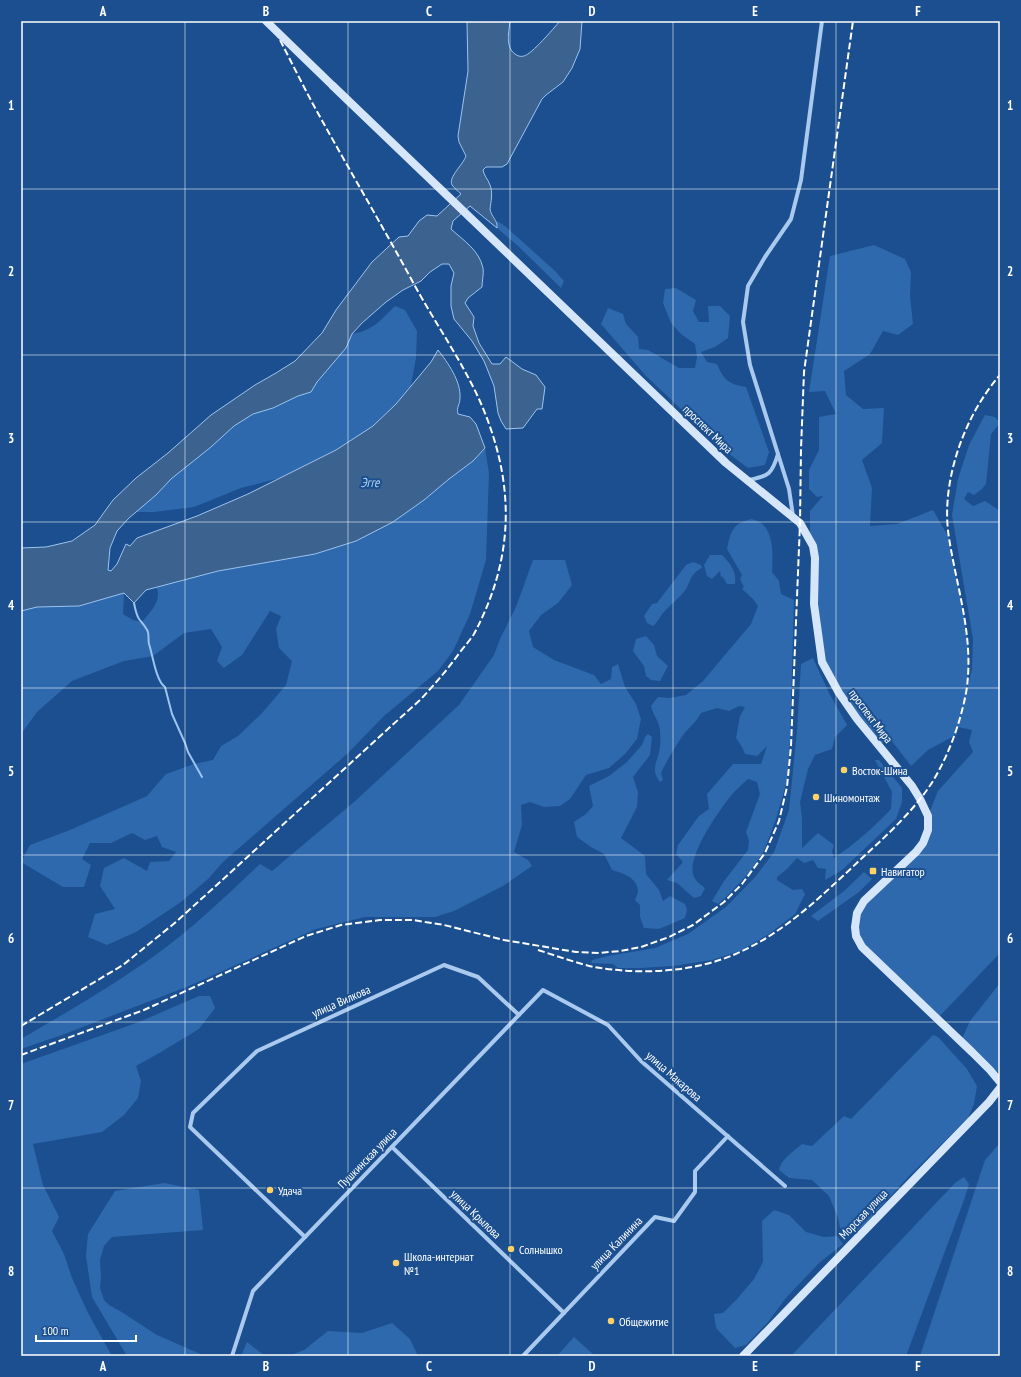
<svg xmlns="http://www.w3.org/2000/svg" width="1021" height="1377" font-family="'PT Sans Narrow',sans-serif">
  <style>
    .green { fill: #2e69ad }
    .water { fill: #3c6290; stroke: #9cc4f0 }
    .lines { fill: none; stroke-linecap: round; stroke-linejoin: round }
    .stream { stroke: #9cc4f0; stroke-width: 2 }
    .street { stroke: #a9c9ee; stroke-width: 4 }
    .secondary { stroke: #d6e6fa; stroke-width: 8 }
    .rail { stroke: #fff; stroke-width: 2; stroke-dasharray: 7 3; stroke-linecap: butt }
    .secondary-bridge { stroke: #d6e6fa; stroke-width: 8 }
    .grid { fill: none; stroke: #fff; stroke-width: 1; stroke-opacity: 0.55 }
    .poi-dot { fill: #ffd166; stroke: #1b4f8f; stroke-width: 1.5 }
    .labels { text-anchor: middle; dominant-baseline: central; stroke-width: 4; stroke-linejoin: round; paint-order: stroke }
    .street-label { font-size: 12px; fill: #fff; stroke: #1b4f8f }
    .poi-label { font-size: 12px; fill: #fff; stroke: #1b4f8f; text-anchor: start }
    .water-label { font-size: 13px; font-style: italic; fill: #b5d3f5; stroke: #1b4f8f }
    .neatline { fill: none; stroke: #fff; stroke-width: 1.5 }
    .grid-label { font-size: 13px; text-anchor: middle; font-weight: bold; fill: #fff }
  </style>
  <rect width="100%" height="100%" fill="#1b4f8f"/>
  <g class="green">
    <path d="M497,221L505,226L554,270L564,281L561,288L518,246L497,228Z"/>
    <path d="M874,245L905,259L911,272L910,296L913,324L898,335L883,331L870,354L844,371L846,395L863,409L884,408L882,443L862,460L872,488L870,526L897,524L933,510L948,536L963,609L968,641L969,661L966,692L972,670L973,639L952,515L958,479L969,445L985,415L995,417L1000,423L991,434L986,484L982,489L974,495L968,492L964,499L973,506L985,501L1000,511V953L937,1019L856,936L857,913L923,843L928,816L938,791L973,752L969,742L972,730L958,727L956,735L928,750L911,766L891,740L878,745L822,662L815,558L810,538V511L823,496L817,497L809,489V470L819,450V417L836,414L825,391L809,392L830,256Z"/>
    <path d="M676,288L696,300L693,311L699,322H709L708,306H720L730,316L728,338L715,347L701,352L707,362L717,364C724,380 728,384 746,387L769,452L765,465L748,468L732,456L700,427L646,376L601,324L608,308L623,314L626,324L638,337L639,349L648,350L679,368H695L697,357L695,344L681,334L671,323L663,303L665,289Z"/>
    <path d="M395,306L405,310L417,331L416,358L411,385L396,404L373,426L336,450L280,478L241,488L194,507L154,512H136L156,495L171,479L211,447L234,426L253,414L273,408L298,396L311,392L317,382L346,348L352,334C372,331 381,320 395,306Z"/>
    <path d="M485,448L489,473L486,560L470,614L453,651L438,671L384,716L347,754L223,862L208,879L181,902L136,932L107,945L88,937L95,914L115,909L100,886L104,868L124,858L147,871L150,862L169,861L176,852L162,847L157,836L145,840L132,833L111,843H90L82,859L91,865L84,887H63L21,862L30,845L70,830L147,796L166,774L194,764L213,760L221,746L238,736L262,713L286,685L292,661L279,648L276,629L281,616L270,611L242,655L224,668L217,661L222,647L211,629L184,633L153,656L124,661L72,681L37,712L21,734L22,718H21V611L37,607L79,606L124,593L123,614L133,620L142,622C150,612 163,600 156,587L218,571L315,554L356,541L393,522L424,500L449,479L473,461Z"/>
    <path d="M751,519C775,523 773,553 772,572L779,581L781,594L794,600L790,742L787,780L782,799L775,822L764,851L749,873L727,896L718,904L712,901L724,881L748,850L749,841L746,832L760,794L757,782L748,779C742,785 735,790 730,797C718,812 688,855 693,874C695,881 700,884 705,888L701,896L694,898L677,883L667,880L683,862L676,854L678,845L699,816L709,809L707,794L733,764H761L767,746L757,756L745,754L742,747L736,738L740,716L745,707L739,706L729,711L717,708L701,713C696,723 689,727 683,735C675,747 667,760 661,773L663,780L660,782C649,768 659,761 660,746C661,741 660,735 660,730C659,721 653,715 651,706L658,697L669,698L686,695L703,681L751,624L758,606L753,599L742,589L744,587L740,579L742,575L727,549C731,531 732,524 751,519Z"/>
    <path d="M710,555H722C730,563 737,572 735,584H727L722,576L721,578L720,571L712,579L707,576L704,565Z"/>
    <path d="M533,560H565L572,585L558,603L541,615L529,631L533,647L554,660L594,675L601,684L611,679L612,667L618,664L625,687L636,704L641,719L637,739L625,754L609,768L586,775L570,799L560,806L544,807L530,802L521,805L522,825L514,852L528,860L532,866L503,886L454,911L435,917H365L316,929L189,986L62,1035L21,1049V1039C67,1012 114,985 157,954C194,927 227,895 260,864L272,871L354,802L459,705L494,655L500,639L516,607Z"/>
    <path d="M693,562L701,565L702,568C690,574 692,579 686,589C680,598 671,604 664,612C660,616 658,622 653,626L647,623L644,616L652,604L657,603L686,565Z"/>
    <path d="M646,636L654,645L657,656L668,666L660,681L651,680L646,676L644,666L633,651L636,639Z"/>
    <path d="M813,658L829,693L847,725L835,737L832,749L815,755L808,769L800,802L802,818V848L818,833L834,845L832,851L834,858C855,844 874,827 891,809L892,792L875,760H879L902,788V802L896,819L842,870L825,880L826,869L818,868L813,860L804,863L797,858L787,869L777,877V880L793,890L802,889L805,894L795,914L769,934L740,951L712,960L673,966L640,968H618L613,964L591,963L592,960L608,956L655,948L688,934L726,907L756,876L774,852L789,810L797,731L801,664Z"/>
    <path d="M648,734L652,737L650,755L633,777L638,792L637,807L621,838L645,856L646,874L659,890L663,901L670,896L685,904L687,910L685,918L659,929L644,928L640,917V905L635,900C636,897 638,893 638,891C637,877 622,873 612,870L604,854L591,847L577,837L574,822L586,814L593,806L589,786L609,776L627,762L642,745L645,737Z"/>
    <path d="M864,872L872,879L859,892L818,921L811,916L844,891Z"/>
    <path d="M1000,983V1072L990,1070L961,1041L970,1021Z"/>
    <path d="M199,996H210L215,1008L199,1029L161,1052L136,1066L141,1081L138,1098L124,1115L102,1132L33,1144L43,1185L59,1217L52,1231L64,1254L72,1278L88,1313L112,1356H21V1064L139,1022Z"/>
    <path d="M933,1035L938,1037L967,1069L977,1086L974,1104L968,1118L910,1175L862,1227L847,1236L840,1228L838,1218L829,1196L812,1180L789,1178L779,1170C781,1159 794,1151 802,1144L812,1146L844,1116L851,1119Z"/>
    <path d="M1000,1143V1356H920L985,1160Z"/>
    <path d="M964,1177L969,1184L964,1200L906,1356H791L956,1182Z"/>
    <path d="M164,1183L199,1190L203,1230L112,1237L104,1246L100,1260L101,1277L100,1288L104,1300L109,1305L120,1311L157,1335L205,1356H127L92,1297L86,1256L88,1234L115,1191Z"/>
    <path d="M774,1210L789,1215L806,1232L824,1237L837,1236L843,1244L819,1263L785,1299L768,1322L746,1345L735,1348L716,1328L714,1314L723,1313L737,1299L754,1279L763,1262L762,1221Z"/>
    <path d="M392,1323L410,1339L418,1356H289L304,1350L328,1331L362,1333Z"/>
    <path d="M574,1337L595,1356H557Z"/>
    <path d="M247,1342L265,1356H271H241Z"/>
  </g>
  <path class="water" d="M467,21H510C509,31 505,47 515,54C518,56 520,57 524,56C532,54 553,29 560,21H582L580,49L572,68L563,82L546,95L542,99L507,164L502,167H486L483,170C484,176 488,179 490,185C493,192 491,202 490,209C491,217 498,220 497,228L470,206L453,221L451,229C464,241 479,250 483,268C484,273 482,281 482,287L468,298L465,303L474,317L473,326L479,343L492,364H500L506,357L522,369L536,375L545,387L542,409H537L523,428L506,429L501,421L498,413L494,386L484,361L472,341L454,319L451,306V286L454,273L449,264H442L430,272L421,281L403,290L386,302L362,323L352,334L346,348L317,382L311,392L298,396L273,408L253,414L234,426L211,447L171,479L156,495L129,518L117,531L110,548L108,570L111,571L117,564L126,544L130,546L137,538L197,516L248,494L336,450L373,426L396,404L431,362L438,350C448,363 461,381 460,398C460,405 456,407 458,414L470,417L476,424L485,448L473,461L449,479L424,500L393,522L356,541L315,554L218,571L146,590L134,603L124,593L79,606L37,607L21,611V548L46,547L72,541L95,525L113,500L136,478L168,453L211,415L255,385L276,373L295,361L322,333L336,310L372,262L399,237L408,236L419,221L427,215L437,216L461,194C458,191 454,188 452,185C448,177 463,165 466,156L459,142L458,136L468,71Z"/>
  <g class="lines">
    <path class="stream" d="M134,603C135,608 136,614 139,619C142,623 146,627 148,632C149,636 148,640 149,644C153,656 156,681 165,687L172,714L185,743L188,752L202,777"/>
    <g class="street">
      <path d="M749,480C769,476 772,474 778,454"/>
      <path d="M793,516L789,489L750,365L743,322L748,286L765,257L791,219L801,180L822,21"/>
      <path d="M392,1147L564,1313"/>
      <path d="M305,1237L190,1127L193,1113L257,1051L444,965L478,977L519,1015"/>
      <path d="M232,1356L253,1291L543,990L608,1025L641,1061L785,1186"/>
      <path d="M523,1356L655,1217L674,1221L695,1192V1171L728,1136"/>
    </g>
    <g class="secondary">
      <path d="M333,86L726,463L800,523L813,546L815,558L814,604L822,662L839,693L857,719L912,786L920,799L928,816V830L923,843L916,852L864,901L857,913L855,927L856,936L862,947L972,1052L990,1070L1000,1082"/>
      <path d="M743,1356L989,1102L1000,1088"/>
    </g>
    <g class="rail">
      <path d="M538,950C557,956 576,963 594,967C629,973 667,973 702,965C767,950 813,904 860,860C886,836 914,811 933,781C949,754 960,724 966,693C975,640 957,589 949,538C940,483 964,416 1000,375"/>
      <path d="M21,1026L123,965L176,922L421,699C435,684 448,669 460,652C465,646 470,640 474,634C516,555 515,480 479,399C461,360 436,324 415,286C382,225 347,166 314,106C299,78 285,49 270,21"/>
      <path d="M21,1055L144,1010L306,936L341,925L380,920H413L444,925L504,940L576,952L599,953L620,951L641,947L669,937L693,925L724,902L742,884L765,853L779,821L787,787L791,746L800,523L801,449L804,372L853,21"/>
    </g>
    <path class="secondary-bridge" d="M266,21L333,86"/>
  </g>
  <path class="grid" d="M185,21V1356M348,21V1356M510,21V1356M673,21V1356M836,21V1356M21,189H1000M21,355H1000M21,522H1000M21,688H1000M21,855H1000M21,1022H1000M21,1188H1000"/>
  <g class="poi-dot">
    <circle cx="844" cy="770" r="4"/>
    <circle cx="816" cy="797" r="4"/>
    <rect x="869" y="867" width="8" height="8" rx="2"/>
    <circle cx="270" cy="1190" r="4"/>
    <circle cx="511" cy="1249" r="4"/>
    <circle cx="396" cy="1263" r="4"/>
    <circle cx="611" cy="1321" r="4"/>
  </g>
  <g class="labels">
    <g class="street-label">
      <text transform="translate(708 429) rotate(44)">проспект Мира</text>
      <text transform="translate(871 716) rotate(53)">проспект Мира</text>
      <text transform="translate(341 1001) rotate(-24)">улица Вилкова</text>
      <text transform="translate(674 1076) rotate(41)">улица Макарова</text>
      <text transform="translate(367 1158) rotate(-46)">Пушкинская улица</text>
      <text transform="translate(476 1214) rotate(44)">улица Крылова</text>
      <text transform="translate(863 1214) rotate(-46)">Морская улица</text>
      <text transform="translate(616 1243) rotate(-46)">улица Калинина</text>
    </g>
    <g class="poi-label">
      <text x="852" y="770">Восток-Шина</text>
      <text x="824" y="797">Шиномонтаж</text>
      <text x="881" y="871">Навигатор</text>
      <text x="278" y="1190">Удача</text>
      <text x="519" y="1249">Солнышко</text>
      <text x="404" y="1256">Школа-интернат<tspan x="404" dy="14">№1</tspan></text>
      <text x="619" y="1321">Общежитие</text>
    </g>
    <g class="water-label">
      <text x="370" y="482">Эгге</text>
    </g>
  </g>
  <rect width="1021" height="1377" fill="none" stroke="#1b4f8f" stroke-width="44"/>
  <path d="M36 1335v6h100v-6" fill="none" stroke="#ffffff" stroke-width="2"/>
  <text x="42" y="1335" font-size="12" fill="#ffffff" stroke="#1b4f8f" stroke-width="3" paint-order="stroke">100 m</text>
  <rect x="22" y="22" width="977" height="1333" class="neatline"/>
  <g class="grid-label">
    <text x="103" y="16">A</text>
    <text x="266" y="16">B</text>
    <text x="429" y="16">C</text>
    <text x="592" y="16">D</text>
    <text x="755" y="16">E</text>
    <text x="918" y="16">F</text>
    <text x="11" y="110">1</text>
    <text x="1010" y="110">1</text>
    <text x="11" y="276">2</text>
    <text x="1010" y="276">2</text>
    <text x="11" y="443">3</text>
    <text x="1010" y="443">3</text>
    <text x="11" y="610">4</text>
    <text x="1010" y="610">4</text>
    <text x="11" y="776">5</text>
    <text x="1010" y="776">5</text>
    <text x="11" y="943">6</text>
    <text x="1010" y="943">6</text>
    <text x="11" y="1110">7</text>
    <text x="1010" y="1110">7</text>
    <text x="11" y="1276">8</text>
    <text x="1010" y="1276">8</text>
    <text x="103" y="1371">A</text>
    <text x="266" y="1371">B</text>
    <text x="429" y="1371">C</text>
    <text x="592" y="1371">D</text>
    <text x="755" y="1371">E</text>
    <text x="918" y="1371">F</text>
  </g>
</svg>
